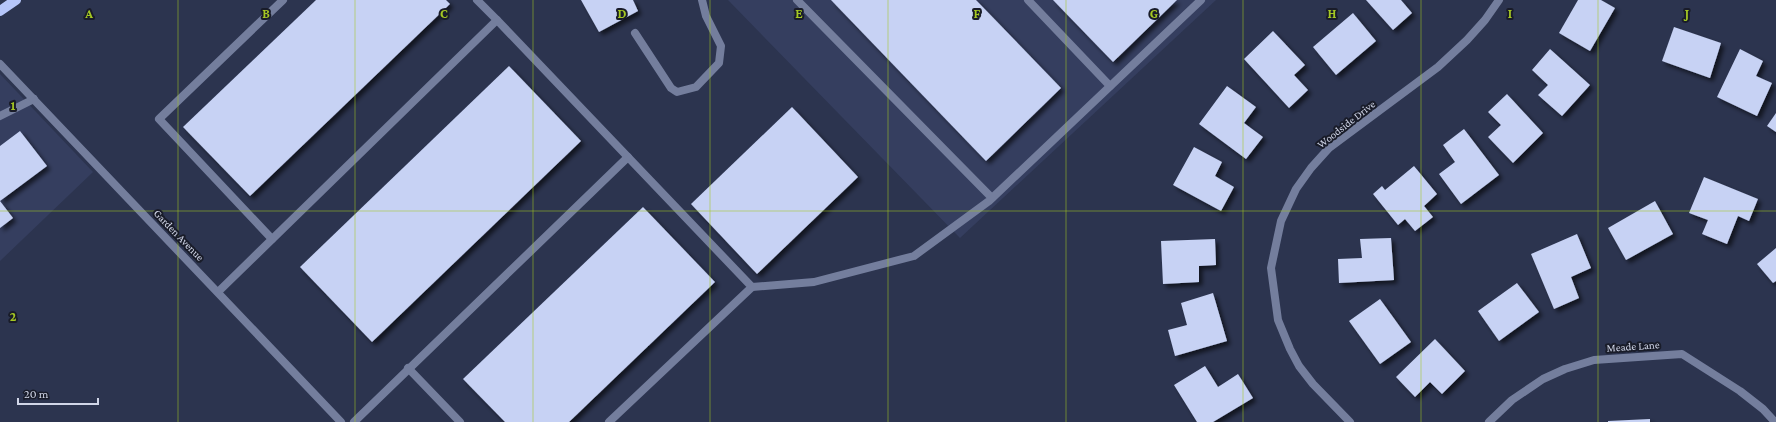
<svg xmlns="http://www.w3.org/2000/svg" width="1776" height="422" font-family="'Crimson Pro',serif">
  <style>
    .built { fill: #353e5f }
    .building { fill: #c7d2f4; filter: url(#shadow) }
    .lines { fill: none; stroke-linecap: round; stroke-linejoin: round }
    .lane { stroke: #747e9d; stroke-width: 8 }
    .street { stroke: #747e9d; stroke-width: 8 }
    .primary { stroke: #b6c6fa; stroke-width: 10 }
    .grid { fill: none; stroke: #a5c823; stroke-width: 1; stroke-opacity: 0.55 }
    .labels { text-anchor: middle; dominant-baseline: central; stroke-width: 4; stroke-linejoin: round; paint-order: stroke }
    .street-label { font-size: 11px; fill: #d1d6e8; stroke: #191c29 }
    .grid-label { font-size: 13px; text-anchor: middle; font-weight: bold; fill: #a5c823; stroke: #191c29; stroke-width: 4; stroke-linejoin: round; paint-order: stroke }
  </style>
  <defs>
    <filter id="shadow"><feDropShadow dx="3.5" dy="3.5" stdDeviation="2" flood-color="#0009"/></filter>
  </defs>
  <rect width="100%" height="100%" fill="#2c344f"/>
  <g class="built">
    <path d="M728,0H1216L960,238Z"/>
    <path d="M0,74L93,172L0,261Z"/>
  </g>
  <g class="building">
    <path d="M316,0H446L450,4L250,196L183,127Z"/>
    <path d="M581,0H633L638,11L599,32Z"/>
    <path d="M831,0H976L1061,88L986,161Z"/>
    <path d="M1053,0H1177L1113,62Z"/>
    <path d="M1366,0H1401L1412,13L1393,30Z"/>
    <path d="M1578,0H1601L1615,8L1590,51L1559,33Z"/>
    <path d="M1353,13L1376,41L1336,75L1313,47Z"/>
    <path d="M1674,27L1721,43L1710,78L1662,61Z"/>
    <path d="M1273,31L1305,65L1294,75L1308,90L1289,108L1244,59Z"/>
    <path d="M1550,49L1590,85L1562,116L1538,95L1548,85L1532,70Z"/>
    <path d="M1740,49L1763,61L1756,76L1772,83L1757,116L1717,97Z"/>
    <path d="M509,66L581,141L372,342L300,267Z"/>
    <path d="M1227,86L1256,107L1244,123L1263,137L1246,159L1199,124Z"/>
    <path d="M1507,94L1543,133L1513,163L1488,137L1501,125L1488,112Z"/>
    <path d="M792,107L858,177L757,274L691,204Z"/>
    <path d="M1776,113V132L1767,126Z"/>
    <path d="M1464,129L1499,175L1461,204L1439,174L1455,162L1443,145Z"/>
    <path d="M20,131L47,166L0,201L13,218L0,228V146Z"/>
    <path d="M1194,147L1222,162L1215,176L1234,187L1221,211L1173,185Z"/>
    <path d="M1414,166L1437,194L1424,206L1433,217L1415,231L1405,219L1398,225L1373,194L1382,186L1385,190Z"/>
    <path d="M1704,177L1758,199L1749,221L1738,216L1727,244L1702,234L1708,220L1689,213Z"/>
    <path d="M1655,201L1673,234L1626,260L1608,228Z"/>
    <path d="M643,207L715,282L569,422H505L463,379Z"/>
    <path d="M1577,234L1591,268L1571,277L1579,298L1554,309L1531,254Z"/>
    <path d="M1391,238L1394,280L1339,283L1338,259L1362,258L1360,239Z"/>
    <path d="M1215,239L1216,265L1199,266V282L1163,284L1161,241Z"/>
    <path d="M1776,248V281L1773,283L1757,264Z"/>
    <path d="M1517,283L1539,312L1499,341L1478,311Z"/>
    <path d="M1213,293L1227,341L1175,356L1168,330L1187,325L1181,303Z"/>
    <path d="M1380,299L1411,342L1380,364L1349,321Z"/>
    <path d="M1435,339L1465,371L1442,394L1430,382L1415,397L1396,377Z"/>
    <path d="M1205,366L1218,387L1238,374L1253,398L1213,422H1197L1174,385Z"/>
    <path d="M1650,419V422H1608V421Z"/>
  </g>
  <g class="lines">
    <g class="lane">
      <path d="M797,0L992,198"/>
      <path d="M1028,0L1110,86"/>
      <path d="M497,20L752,287L609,422"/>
      <path d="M635,33L671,88L677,92L696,87L719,63L721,46L706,16L702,0"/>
      <path d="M0,116L34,99"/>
      <path d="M272,239L159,119L283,0"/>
      <path d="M752,287L814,282L914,256L989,201L1201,0"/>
      <path d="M218,292L497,20L477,0"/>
      <path d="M408,368L460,422"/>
      <path d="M354,422L628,157"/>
    </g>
    <g class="street">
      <path d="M0,64L341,422"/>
      <path d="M1350,422L1313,384L1299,366L1290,349L1278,320L1271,268L1281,221L1296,189L1311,168L1329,148L1438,67L1467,40L1485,20L1499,0"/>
      <path d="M1489,422L1512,400L1543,379L1565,369L1594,360L1682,354L1740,391L1763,409L1775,422"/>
    </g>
    <path class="primary" d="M0,11L16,0"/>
  </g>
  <path class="grid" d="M178,0V422M355,0V422M533,0V422M710,0V422M888,0V422M1066,0V422M1243,0V422M1421,0V422M1598,0V422M0,211H1776"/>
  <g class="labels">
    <g class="street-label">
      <text transform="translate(1346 124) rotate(-38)">Woodside Drive</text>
      <text transform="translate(179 235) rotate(46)">Garden Avenue</text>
      <text transform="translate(1633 346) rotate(-4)">Meade Lane</text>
    </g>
  </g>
  <g class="grid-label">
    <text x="89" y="18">A</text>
    <text x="266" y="18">B</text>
    <text x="444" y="18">C</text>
    <text x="622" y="18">D</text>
    <text x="799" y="18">E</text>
    <text x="977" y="18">F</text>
    <text x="1154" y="18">G</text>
    <text x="1332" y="18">H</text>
    <text x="1510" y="18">I</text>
    <text x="1687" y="18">J</text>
    <text x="13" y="110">1</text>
    <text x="13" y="321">2</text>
  </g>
  <path d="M18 398v6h80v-6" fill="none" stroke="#d1d6e8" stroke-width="2"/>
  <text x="24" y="398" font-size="12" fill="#d1d6e8" stroke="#191c29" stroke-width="3" paint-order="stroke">20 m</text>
</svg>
